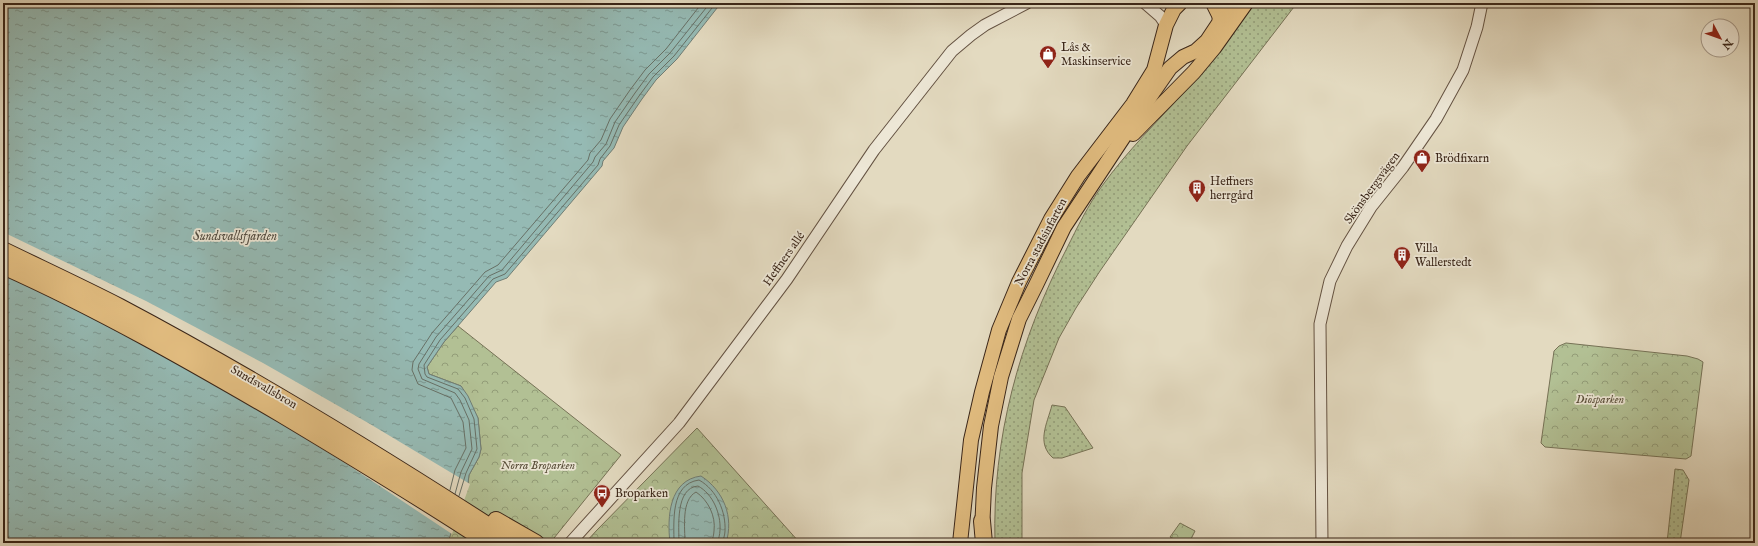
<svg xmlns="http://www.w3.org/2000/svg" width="1758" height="546" font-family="'IM FELL English',serif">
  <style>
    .grass { fill: url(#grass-dots); stroke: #767256 }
    .park { fill: url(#park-crowns); stroke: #767256 }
    .water { fill: url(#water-ripples); stroke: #707e76 }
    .pier { fill: #e3dac0 }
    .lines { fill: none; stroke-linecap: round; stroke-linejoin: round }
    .shore { stroke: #677066; stroke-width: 1 }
    .minor-casing { stroke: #645242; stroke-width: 13 }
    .major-casing { stroke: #392518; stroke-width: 16 }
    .highway-casing { stroke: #392518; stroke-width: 18 }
    .minor { stroke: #ede7d6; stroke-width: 11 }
    .major { stroke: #e2bd80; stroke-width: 14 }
    .highway { stroke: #e2bd80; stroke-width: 16 }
    .labels { text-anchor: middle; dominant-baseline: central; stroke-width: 3.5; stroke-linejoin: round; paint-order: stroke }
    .poi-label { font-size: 12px; fill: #392518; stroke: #ede7d6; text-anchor: start }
    .street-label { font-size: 12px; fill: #392518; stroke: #ede7d6 }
    .park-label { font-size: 12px; font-style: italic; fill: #574c37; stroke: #ede7d6 }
    .water-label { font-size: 13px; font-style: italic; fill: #504a3f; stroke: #ede7d6 }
  </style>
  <defs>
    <pattern id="grass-dots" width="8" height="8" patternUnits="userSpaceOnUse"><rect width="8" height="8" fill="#b2c094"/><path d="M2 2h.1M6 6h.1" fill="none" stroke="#929c78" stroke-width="1.8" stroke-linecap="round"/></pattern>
    <pattern id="park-crowns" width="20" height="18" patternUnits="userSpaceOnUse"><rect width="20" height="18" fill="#b2c094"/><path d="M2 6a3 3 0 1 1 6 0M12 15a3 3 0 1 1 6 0" fill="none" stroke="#929c78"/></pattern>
    <pattern id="water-ripples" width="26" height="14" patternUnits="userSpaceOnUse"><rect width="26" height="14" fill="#95bab4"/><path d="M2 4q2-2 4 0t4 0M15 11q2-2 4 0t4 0" fill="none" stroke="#7b9791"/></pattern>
  </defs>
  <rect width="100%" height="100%" fill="#e3dac0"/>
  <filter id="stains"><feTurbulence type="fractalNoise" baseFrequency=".005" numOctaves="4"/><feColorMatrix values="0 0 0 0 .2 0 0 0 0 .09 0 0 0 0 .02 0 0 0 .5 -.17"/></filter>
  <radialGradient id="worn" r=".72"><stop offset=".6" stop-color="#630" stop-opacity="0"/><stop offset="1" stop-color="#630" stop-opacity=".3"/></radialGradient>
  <g class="grass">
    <path d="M1254,3H1297L1187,146L1100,271L1076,308L1059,338L1034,400L1022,473V543H995C992,438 1019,341 1067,248C1077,228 1088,205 1102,186C1127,151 1158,121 1187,89C1211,62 1231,31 1254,3Z"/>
    <path d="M1052,405L1065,407L1093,448L1062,458H1053C1036,443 1047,424 1052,405Z"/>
    <path d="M1675,469L1683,470L1689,480L1680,543H1667Z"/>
  </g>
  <g class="park">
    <path d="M458,326L621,455L550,543H451L449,539L468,483L469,475L479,457L481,449L478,418L461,386L429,374L427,367L444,342Z"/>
    <path d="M1566,343L1687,356L1698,359L1703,362L1691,456L1686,459L1545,447L1541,443L1554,351L1559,346Z"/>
    <path d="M697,428L800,543H585L597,530Z"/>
    <path d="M1180,523L1195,531L1189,543H1183L1170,537Z"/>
  </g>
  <g class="water">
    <path d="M3,3H721L677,59L656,80L642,99L623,127L614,148L603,161L602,166L507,278L496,282L444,342L427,367L429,374L461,386L468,396L478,418L481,449L479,457L469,475L468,483L449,539L451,543H3Z"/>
    <path d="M701,476C724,491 734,517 726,543H670C667,517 669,480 701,476Z"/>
  </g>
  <path class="pier" d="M3,232L146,301L263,363L370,424L470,484L452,534L345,463L244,401L126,335L3,274Z"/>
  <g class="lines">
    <g class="shore">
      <path d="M450,490L455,470L466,448L463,422L451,398L418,384L412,370L413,362L432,333L485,272L498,265L588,160L590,153L601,140L610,119L630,90L645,70L666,49L702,3"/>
      <path d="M455,494L461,472L472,449L469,420L460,400L455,393L422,379L418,369L419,364L436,337L489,276L502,270L593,162L595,157L606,144L615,122L635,93L649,74L670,53L710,3"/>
      <path d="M459,496L466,473L477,449L474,419L465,398L458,389L427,377L425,374L424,365L440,340L493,279L505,274L598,165L600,159L610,146L619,125L639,96L653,77L674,56L716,3"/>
      <path d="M674,543C674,522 670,484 699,480C717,490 726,512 725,531C725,535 723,539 723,543"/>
      <path d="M679,543C679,527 675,488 698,486C713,494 721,514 720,530C720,535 718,539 718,543"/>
      <path d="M685,543C685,528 681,500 696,492C708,500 716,516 714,531C714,535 712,539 712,543"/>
    </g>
    <g class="minor-casing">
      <g id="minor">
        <path d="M1145,3L1160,16L1166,25"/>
        <path d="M570,543L679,423L787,279L874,150L952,51L971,35L985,25L1027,3"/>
        <path d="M1322,543L1320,324L1330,281L1347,246L1371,207L1403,167L1436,119L1463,70L1477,27L1482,3"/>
      </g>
    </g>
    <g class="major-casing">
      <g id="major">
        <path d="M1213,3L1220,17"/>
        <path d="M1133,134L1194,72L1214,48L1246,3"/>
        <path d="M982,531L984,488L991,426L1001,377L1019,319L1036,285L1064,227L1154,91L1170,68L1183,57L1196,51L1207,41L1219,23L1220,17L1232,3"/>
        <path d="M960,543L971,440L982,392L999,330L1019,282L1051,219L1078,176L1133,104L1154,70L1166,25L1174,9L1180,3"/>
      </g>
    </g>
    <g class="highway-casing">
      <g id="highway">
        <path d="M3,250C42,269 81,287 120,307C256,379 386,459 515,543"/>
        <path d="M3,266C99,309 190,361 281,414C351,456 421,498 489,543"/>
        <path d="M496,520L536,543"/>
        <path d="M982,521L984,543"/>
      </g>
    </g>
    <use href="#minor" class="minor"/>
    <use href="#major" class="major"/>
    <use href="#highway" class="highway"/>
  </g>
  <defs>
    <g id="shop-pin" transform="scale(0.9)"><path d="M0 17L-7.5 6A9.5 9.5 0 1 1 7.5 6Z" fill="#8f2418" stroke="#ede7d6"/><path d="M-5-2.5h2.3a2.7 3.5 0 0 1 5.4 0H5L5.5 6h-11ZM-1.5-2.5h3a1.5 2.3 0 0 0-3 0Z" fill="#fff"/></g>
    <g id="building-pin" transform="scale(0.9)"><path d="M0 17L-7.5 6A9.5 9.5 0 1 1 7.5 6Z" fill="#8f2418" stroke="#ede7d6"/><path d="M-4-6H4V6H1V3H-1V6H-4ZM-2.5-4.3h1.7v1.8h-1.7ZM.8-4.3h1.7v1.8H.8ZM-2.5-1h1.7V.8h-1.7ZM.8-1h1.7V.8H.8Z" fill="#fff"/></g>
    <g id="bus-pin" transform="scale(0.9)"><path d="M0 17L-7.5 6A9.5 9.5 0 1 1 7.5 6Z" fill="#8f2418" stroke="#ede7d6"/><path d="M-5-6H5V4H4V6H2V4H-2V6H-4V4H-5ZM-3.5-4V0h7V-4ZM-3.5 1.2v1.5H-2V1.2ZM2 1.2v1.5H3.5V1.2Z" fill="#fff"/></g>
  </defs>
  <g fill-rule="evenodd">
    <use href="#shop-pin" x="1048" y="54"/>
    <use href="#shop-pin" x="1422" y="158"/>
    <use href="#building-pin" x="1197" y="188"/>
    <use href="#building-pin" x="1402" y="255"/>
    <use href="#bus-pin" x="602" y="493"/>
  </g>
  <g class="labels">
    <g class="poi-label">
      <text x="1061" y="47">Lås &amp;<tspan x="1061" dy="14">Maskinservice</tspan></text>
      <text x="1435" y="158">Brödfixarn</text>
      <text x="1210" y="181">Heffners<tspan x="1210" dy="14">herrgård</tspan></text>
      <text x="1415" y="248">Villa<tspan x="1415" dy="14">Wallerstedt</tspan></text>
      <text x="615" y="493">Broparken</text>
    </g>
    <g class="street-label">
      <text transform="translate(1372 188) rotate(-54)">Skönsbergsvägen</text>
      <text transform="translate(1041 242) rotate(-62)">Norra stadsinfarten</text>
      <text transform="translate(784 259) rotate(-55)">Heffners allé</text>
      <text transform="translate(264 387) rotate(30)">Sundsvallsbron</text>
    </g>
    <g class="park-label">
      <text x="1600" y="399">Diösparken</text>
      <text x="538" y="465">Norra Broparken</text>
    </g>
    <g class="water-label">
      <text x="235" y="236">Sundsvallsfjärden</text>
    </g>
  </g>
  <rect width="1758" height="546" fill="none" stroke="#e3dac0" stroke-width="16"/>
  <rect x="4" y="4" width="1750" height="538" fill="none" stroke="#392518" stroke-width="2"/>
  <rect x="8" y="8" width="1742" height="530" fill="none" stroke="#392518"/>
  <g transform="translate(1720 38) rotate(131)"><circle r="19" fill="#ede7d6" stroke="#a5998a"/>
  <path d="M0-3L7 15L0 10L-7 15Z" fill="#8f2418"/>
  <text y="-6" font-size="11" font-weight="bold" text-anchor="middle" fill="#392518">N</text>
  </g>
  <rect width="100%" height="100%" filter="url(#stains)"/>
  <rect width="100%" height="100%" fill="url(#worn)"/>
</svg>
